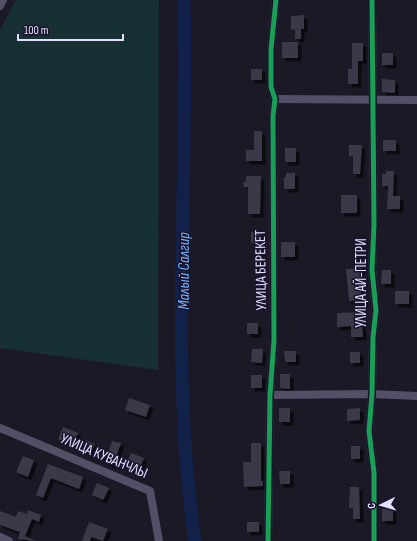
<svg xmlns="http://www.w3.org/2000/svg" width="417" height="541" font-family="'Sofia Sans Condensed',sans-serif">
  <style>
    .green { fill: #173034 }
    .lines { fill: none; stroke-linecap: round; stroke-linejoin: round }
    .river { stroke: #11214a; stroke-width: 13 }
    .building { fill: #3b3847; filter: url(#shadow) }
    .minor { stroke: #524f66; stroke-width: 8 }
    .cycleway-casing { stroke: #19132c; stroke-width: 8 }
    .cycleway { stroke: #1a9f57; stroke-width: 5 }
    .labels { text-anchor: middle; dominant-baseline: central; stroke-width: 3; stroke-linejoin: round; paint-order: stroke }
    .street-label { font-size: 15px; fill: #e4dffe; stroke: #19132c }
    .water-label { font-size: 16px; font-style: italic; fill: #71b1f9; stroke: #19132c }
  </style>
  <defs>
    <filter id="shadow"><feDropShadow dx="3.5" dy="3.5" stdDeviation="0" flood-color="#0009"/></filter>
  </defs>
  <rect width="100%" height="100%" fill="#1c1926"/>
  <path class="green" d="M16,0H159L158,370L0,348V30Z"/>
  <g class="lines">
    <path class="river" d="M184,0C189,180 169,362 195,541"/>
  </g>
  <g class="building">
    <path d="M304,15V29H301V39H295V29L291,30V16Z"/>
    <rect x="282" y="42" width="16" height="16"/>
    <path d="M352,43H363V61H358V84H348V69H352Z"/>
    <rect x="382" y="53" width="11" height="12"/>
    <rect x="251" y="69" width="11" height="11"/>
    <path d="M382,79L395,80V93L382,92Z"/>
    <path d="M254,131H262V161H246V150H254Z"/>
    <rect x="383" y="140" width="13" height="11"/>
    <path d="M349,145H362L360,174H353V156H349Z"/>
    <rect x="285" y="148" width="11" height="14"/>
    <path d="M386,171H394L393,196H400V209H387L388,186H382V174H386Z"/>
    <path d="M286,173H295V189H284V177H286Z"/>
    <path d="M246,176H261L260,214H248V187H244L243,182H246Z"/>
    <rect x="341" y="195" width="16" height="18"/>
    <rect x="251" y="232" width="10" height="11"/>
    <rect x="281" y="242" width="14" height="15"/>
    <path d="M361,268V300L349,301L346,269Z"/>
    <path d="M382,270H391V284H381Z"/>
    <rect x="395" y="291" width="14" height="13"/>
    <path d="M361,312L363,337H351V326L337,327V313Z"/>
    <rect x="247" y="323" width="11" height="11"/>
    <path d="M252,349H263L262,363L251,362Z"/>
    <path d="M284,351H296V362H285Z"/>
    <rect x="350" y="352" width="10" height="11"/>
    <path d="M280,374H290V389L280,388Z"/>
    <rect x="251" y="375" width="11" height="13"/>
    <path d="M129,398L150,405L146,417L125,410Z"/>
    <rect x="279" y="408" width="11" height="14"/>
    <path d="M360,408V420L347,421V409Z"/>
    <path d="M63,427L78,433L73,445L58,439Z"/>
    <path d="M86,440L95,444L91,453L82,450Z"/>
    <path d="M112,441L121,443L113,465L105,462Z"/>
    <path d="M251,443H261V481H263V486L244,487L243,462H251Z"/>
    <rect x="351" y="446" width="9" height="13"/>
    <path d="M131,453L144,458L138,472L125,467Z"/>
    <path d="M23,456L34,460L28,477L16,472Z"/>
    <path d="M48,464L83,477L79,489L51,478L43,498L36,495Z"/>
    <path d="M279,471H290V484H280Z"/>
    <path d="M97,483L109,488L103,500L92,495Z"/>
    <path d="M350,487H359L360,519H353V508H349Z"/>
    <rect x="382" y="509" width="11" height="12"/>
    <path d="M28,510L41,515L39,522L32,519L25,536L36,541L18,539L20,532L0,525V511L16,517L18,511L27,514Z"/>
    <path d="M89,522L108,529L103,541L91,537L90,541H82Z"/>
    <rect x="247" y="522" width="12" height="10"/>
  </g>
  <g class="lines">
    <g class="minor">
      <path d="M372,0L374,225L372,270L376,310L373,337L372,394L369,431L374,473V541"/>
      <path d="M0,6L3,0"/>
      <path d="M275,99L417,100"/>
      <path d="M270,395L372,394L417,396"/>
      <path d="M0,428L150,491L159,541"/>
      <path d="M0,537L9,541"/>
      <path d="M268,541L270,395L274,340L273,116L275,99L271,87V49L276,0"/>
    </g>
    <g class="cycleway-casing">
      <g id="cycleway">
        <path d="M372,0L374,225L372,270L376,310L373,337L372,394L369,431L374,473V541"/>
        <path d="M268,541L270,395L274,340L273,116L275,99L271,87V49L276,0"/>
      </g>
    </g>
    <use href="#cycleway" class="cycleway"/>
  </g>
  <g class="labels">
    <g class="street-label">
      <text transform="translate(261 270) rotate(-91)">УЛИЦА БЕРЕКЕТ</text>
      <text transform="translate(361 283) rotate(-90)">УЛИЦА АЙ-ПЕТРИ</text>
      <text transform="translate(104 456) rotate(23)">УЛИЦА КУВАНЧЛЫ</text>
    </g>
    <g class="water-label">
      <text transform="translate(184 271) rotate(-90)">Малый Салгир</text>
    </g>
  </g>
  <g transform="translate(381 505) rotate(265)" stroke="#19132c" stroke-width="3" paint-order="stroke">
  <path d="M0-3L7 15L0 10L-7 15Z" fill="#e4dffe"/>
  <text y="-6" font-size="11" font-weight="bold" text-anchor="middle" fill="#e4dffe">С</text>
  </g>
  <path d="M18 34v6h105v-6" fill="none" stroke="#e4dffe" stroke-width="2"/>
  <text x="24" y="34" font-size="12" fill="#e4dffe" stroke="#19132c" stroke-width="3" paint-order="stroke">100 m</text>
</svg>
